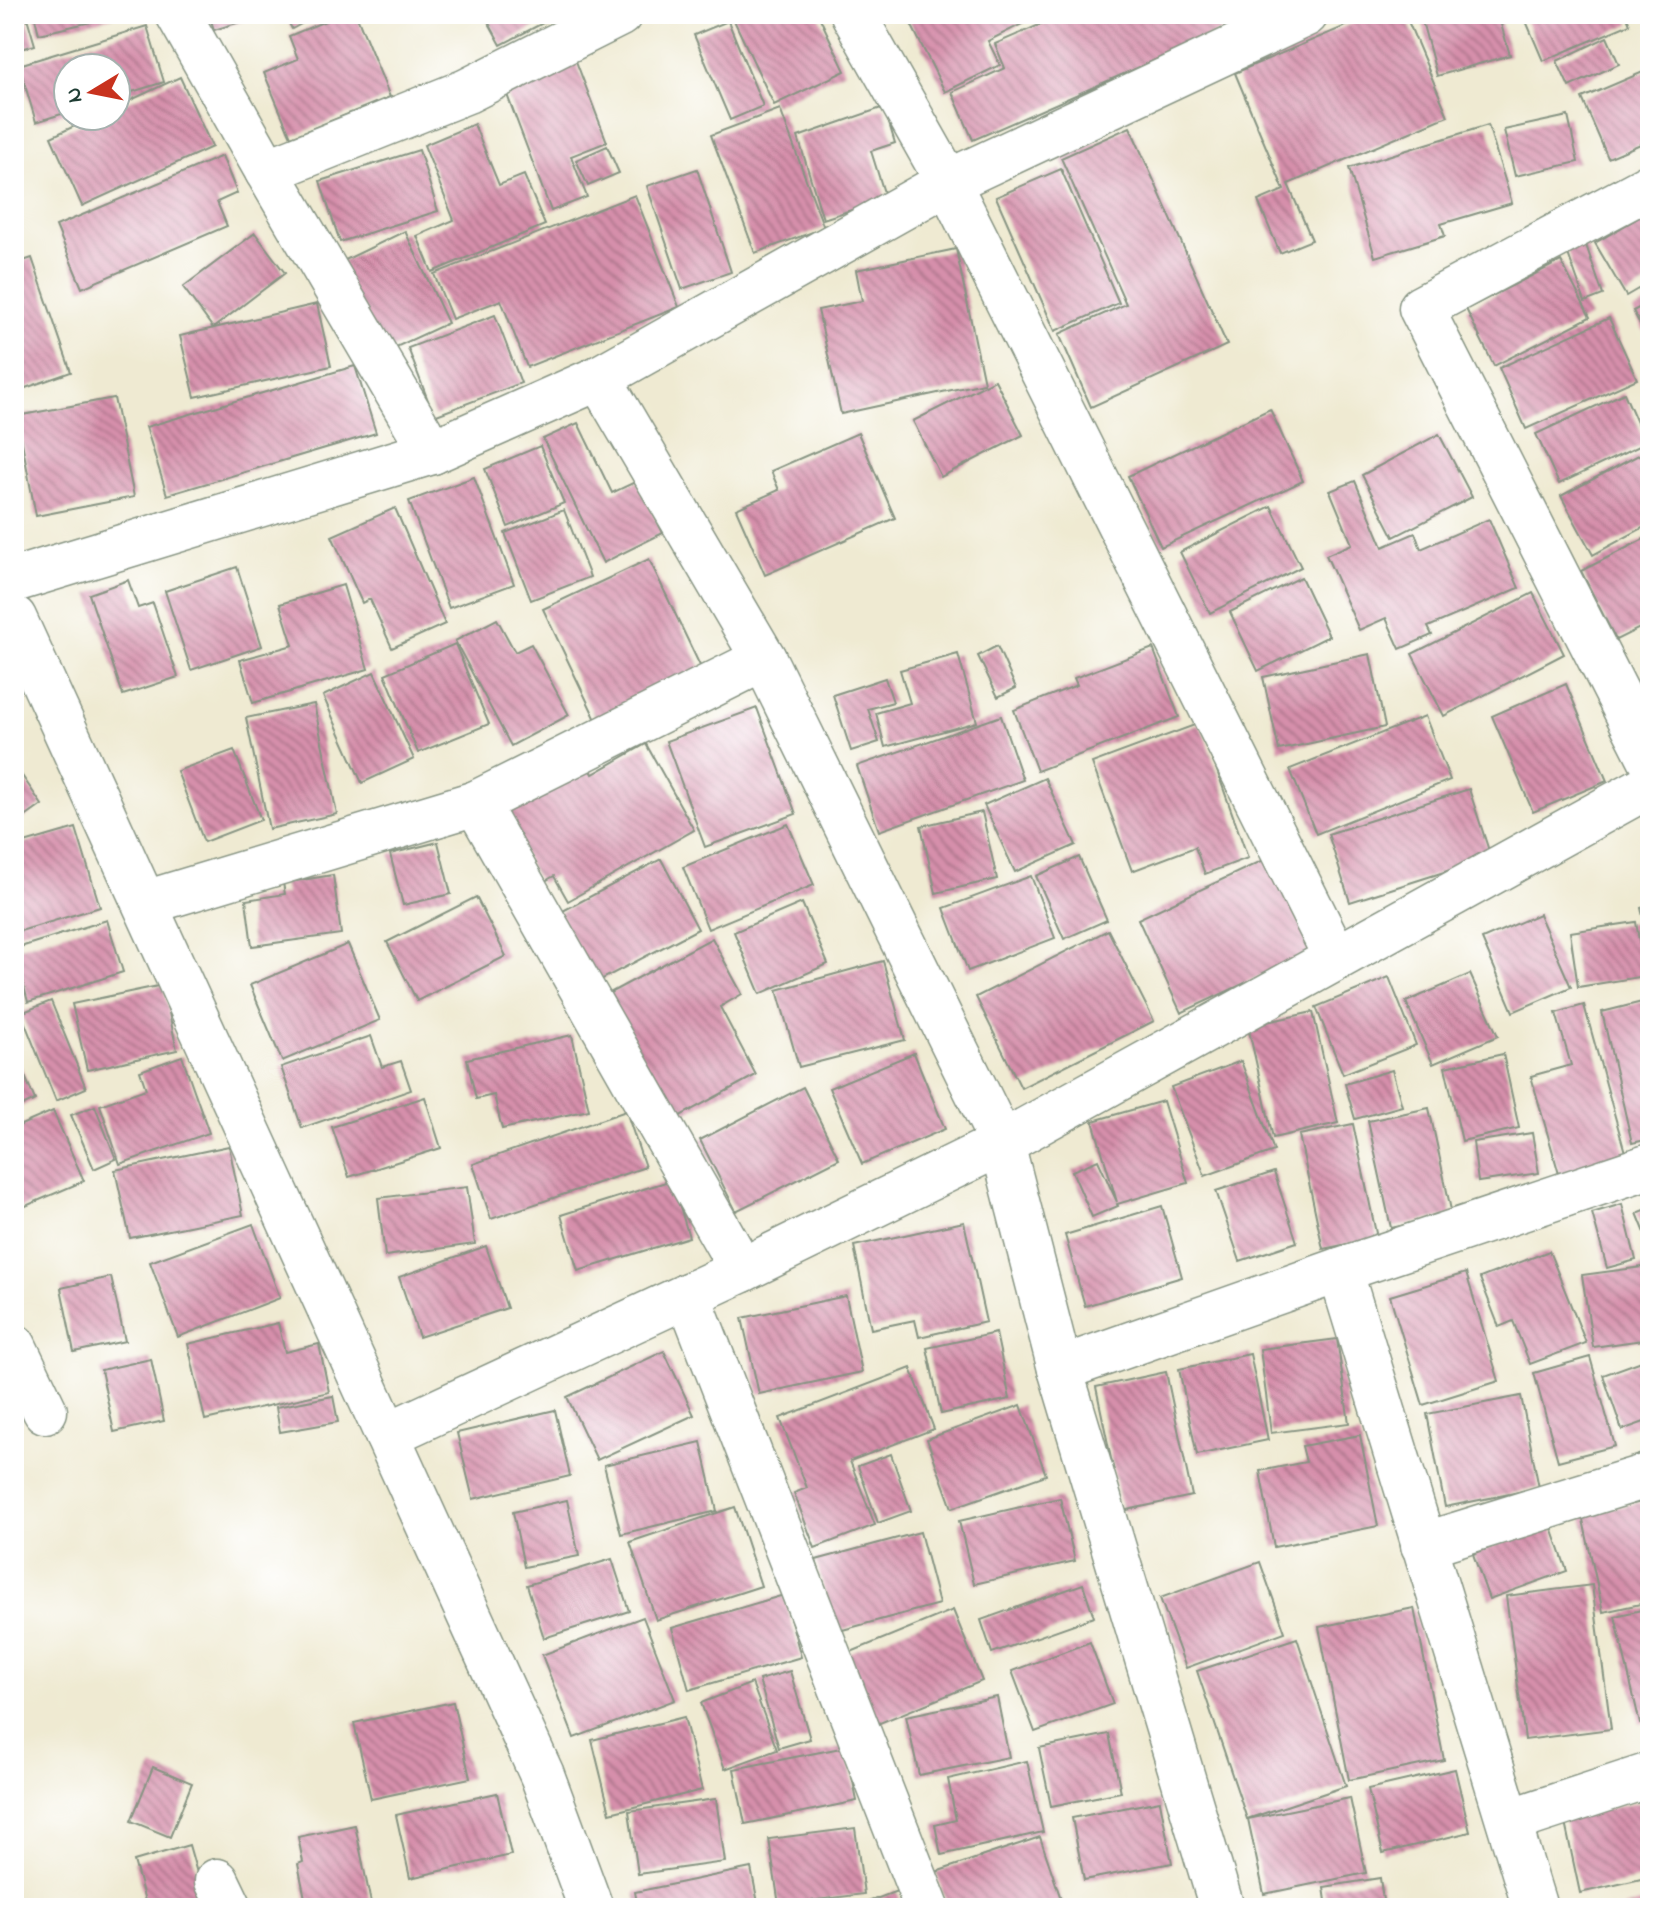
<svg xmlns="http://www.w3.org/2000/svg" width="1664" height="1922" font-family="'Indie Flower',sans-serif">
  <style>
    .building { fill: url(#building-back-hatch) }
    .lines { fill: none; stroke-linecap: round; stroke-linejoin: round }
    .minor-casing { stroke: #879483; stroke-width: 47 }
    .minor { stroke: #fff; stroke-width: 44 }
  </style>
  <defs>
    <pattern id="building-back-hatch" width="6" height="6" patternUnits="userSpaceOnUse" patternTransform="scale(2)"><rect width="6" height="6" fill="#d68fab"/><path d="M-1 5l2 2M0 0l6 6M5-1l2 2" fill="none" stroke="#ad768c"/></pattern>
  </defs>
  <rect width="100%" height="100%" fill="#fff"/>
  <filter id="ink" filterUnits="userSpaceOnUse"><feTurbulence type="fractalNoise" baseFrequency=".0125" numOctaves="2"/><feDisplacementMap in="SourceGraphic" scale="16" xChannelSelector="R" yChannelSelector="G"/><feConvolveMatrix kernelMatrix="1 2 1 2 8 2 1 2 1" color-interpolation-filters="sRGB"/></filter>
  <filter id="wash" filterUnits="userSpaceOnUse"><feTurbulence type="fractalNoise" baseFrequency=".006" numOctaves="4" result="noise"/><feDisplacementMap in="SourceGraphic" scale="32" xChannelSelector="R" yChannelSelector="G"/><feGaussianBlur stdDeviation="1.8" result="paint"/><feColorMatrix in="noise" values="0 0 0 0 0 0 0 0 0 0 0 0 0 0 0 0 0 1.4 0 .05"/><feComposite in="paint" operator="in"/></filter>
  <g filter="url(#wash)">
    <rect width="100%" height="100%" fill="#efead2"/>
    <g id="blocks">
      <g class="building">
        <path d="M14,14H26L35,45L14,51Z"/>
        <path d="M34,14H120L121,15L39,34Z"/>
        <path d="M209,14H263V15L214,30Z"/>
        <path d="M284,14H319L292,29Z"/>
        <path d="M342,14H356L390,97L291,137L264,73L298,59L289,36Z"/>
        <path d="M484,14H560L501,45Z"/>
        <path d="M731,14H818L845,71L774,105Z"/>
        <path d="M906,14H1042L988,41L1000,65L945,92Z"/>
        <path d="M1049,14L1137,15L1260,14L973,140L952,92L1005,68L995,44L1051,20Z"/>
        <path d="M1374,14H1405L1448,116L1288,184L1312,240L1280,253L1258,201L1284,190L1235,73Z"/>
        <path d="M1420,14H1498L1510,55L1437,76Z"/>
        <path d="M1523,14H1626L1630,24L1543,61Z"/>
        <path d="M728,21L763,106L730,120L694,35Z"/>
        <path d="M147,26L164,82L116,97V68H68V112L36,122L19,65Z"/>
        <path d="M1607,37L1619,64L1569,87L1557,61Z"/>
        <path d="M574,56L607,142L571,156L587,197L551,211L503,84Z"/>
        <path d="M1650,69V140L1608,158L1582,98Z"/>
        <path d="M180,77L212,147L82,206L51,137L96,116H116V107Z"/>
        <path d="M884,107L895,143L871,151L886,199L823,219L798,137Z"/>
        <path d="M780,109L824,228L755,253L711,135Z"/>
        <path d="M1568,116L1578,162L1515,176L1504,130Z"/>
        <path d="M474,124L499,185L524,175L545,225L432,272L417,236L454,220L424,145Z"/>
        <path d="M1488,125L1512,203L1441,224L1445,236L1375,257L1349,168Z"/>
        <path d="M1130,127L1227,345L1091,407L1059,334L1126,304L1061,158Z"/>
        <path d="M607,146L619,173L588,186L576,160Z"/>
        <path d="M419,150L438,211L340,242L320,181Z"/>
        <path d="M222,156L237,193L217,202L227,226L82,288L56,226Z"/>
        <path d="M697,169L731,272L682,289L647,186Z"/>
        <path d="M1061,169L1119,303L1055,331L996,197Z"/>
        <path d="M635,195L679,307L527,367L501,300L452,319L434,274Z"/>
        <path d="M1650,211V282L1626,296L1595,243Z"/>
        <path d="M405,231L448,323L381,354L339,263Z"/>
        <path d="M255,233L285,273L213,328L183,287Z"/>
        <path d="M1585,242L1603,295L1585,302L1566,248Z"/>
        <path d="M956,249L984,383L841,414L818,310L862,301L856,270Z"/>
        <path d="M32,258L71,372L14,392V264Z"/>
        <path d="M1561,261L1590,317L1494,366L1466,309Z"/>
        <path d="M1650,302V343L1633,311Z"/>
        <path d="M317,304L331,366L195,397L180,336Z"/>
        <path d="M495,315L521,383L434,416L408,348Z"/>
        <path d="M1609,318L1637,379L1526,429L1499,368Z"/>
        <path d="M355,366L376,433L167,495L146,427Z"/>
        <path d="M995,380L1023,435L941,477L913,421Z"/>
        <path d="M1624,393L1646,443L1559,484L1536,434Z"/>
        <path d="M114,398L134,497L36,516L17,416Z"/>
        <path d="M1270,409L1303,481L1161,547L1128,476Z"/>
        <path d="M578,423L612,493L637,481L663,533L603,563L543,439Z"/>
        <path d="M858,433L895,518L765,575L736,509L779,490L771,471Z"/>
        <path d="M1439,434L1472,497L1394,537L1362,475Z"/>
        <path d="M540,446L564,503L508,527L485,469Z"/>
        <path d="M1650,449V524L1593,555L1561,496Z"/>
        <path d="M474,477L514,584L449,608L409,501Z"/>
        <path d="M1355,481L1383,547L1415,533L1421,549L1489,519L1519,588L1428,627L1432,635L1400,649L1386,618L1359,630L1326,555L1352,544L1330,491Z"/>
        <path d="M1271,506L1301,567L1210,613L1180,552Z"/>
        <path d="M395,508L445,624L392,648L370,599L362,603L332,536Z"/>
        <path d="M564,510L590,577L531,600L505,533Z"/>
        <path d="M1650,536V623L1616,640L1581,571Z"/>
        <path d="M649,559L704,674L598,724L543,609Z"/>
        <path d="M237,567L262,646L191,670L165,591Z"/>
        <path d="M1301,577L1329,636L1258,671L1230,612Z"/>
        <path d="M128,580L138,608L153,603L178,677L123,695L89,594Z"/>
        <path d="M343,585L368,669L253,703L240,660L293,645L280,604Z"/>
        <path d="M1533,593L1564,654L1444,716L1412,654Z"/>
        <path d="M497,619L515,652L531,644L569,715L511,746L455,641Z"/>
        <path d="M455,644L489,724L418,753L385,674Z"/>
        <path d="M997,646L1016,688L998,697L978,656Z"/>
        <path d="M1153,648L1179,717L1037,771L1014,710L1077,685L1074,678Z"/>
        <path d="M958,654L977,722L885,747L876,713L910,703L900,670Z"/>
        <path d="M1370,654L1385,727L1279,750L1263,677Z"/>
        <path d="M374,672L414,759L362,783L323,696Z"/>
        <path d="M885,678L893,702L868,709L879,742L851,751L833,695Z"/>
        <path d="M1566,684L1607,781L1533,812L1492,716Z"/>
        <path d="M314,704L337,814L269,829L246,718Z"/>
        <path d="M757,708L796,814L705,847L666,741Z"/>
        <path d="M1001,716L1023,780L879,831L857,766Z"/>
        <path d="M1425,716L1450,780L1316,834L1290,769Z"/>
        <path d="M1200,723L1248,858L1205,874L1195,847L1132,871L1092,763Z"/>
        <path d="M646,744L694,830L568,901L554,876L540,884L501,814L588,764L593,774Z"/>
        <path d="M234,750L261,820L204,842L177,771Z"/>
        <path d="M14,764L42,805L14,825Z"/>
        <path d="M1045,778L1076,845L1015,872L984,805Z"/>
        <path d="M1469,789L1491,857L1350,902L1328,834Z"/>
        <path d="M982,812L997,879L936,893L921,826Z"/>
        <path d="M788,824L814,885L708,929L683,867Z"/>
        <path d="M76,828L100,907L14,933V846Z"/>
        <path d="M438,842L451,894L403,905L390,854Z"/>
        <path d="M1079,857L1107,920L1064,939L1036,876Z"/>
        <path d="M1270,857L1313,951L1181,1013L1138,919Z"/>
        <path d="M661,859L698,929L595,983L559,913Z"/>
        <path d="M333,875L341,934L252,946L246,900L285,894L283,883Z"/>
        <path d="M1031,876L1055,938L968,971L944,908Z"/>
        <path d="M476,897L506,956L417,1001L387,942Z"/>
        <path d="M802,903L828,964L760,994L734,932Z"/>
        <path d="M1650,905V942L1649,943L1641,908Z"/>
        <path d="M1539,914L1571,987L1513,1012L1482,939Z"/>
        <path d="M107,920L123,972L28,1002L14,949Z"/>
        <path d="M1636,922L1645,976L1578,987L1570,932Z"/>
        <path d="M1108,930L1154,1021L1021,1088L976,997Z"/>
        <path d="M712,938L742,994L720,1007L756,1075L673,1120L606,995Z"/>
        <path d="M348,944L380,1020L282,1061L250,985Z"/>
        <path d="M883,961L905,1040L799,1067L777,990Z"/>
        <path d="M1470,974L1498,1036L1433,1064L1406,1002Z"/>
        <path d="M1389,977L1416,1045L1343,1074L1316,1007Z"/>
        <path d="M163,985L177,1050L87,1070L72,1004Z"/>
        <path d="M1650,1000V1139L1632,1143L1602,1012Z"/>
        <path d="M51,1001L86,1088L56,1101L21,1013Z"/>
        <path d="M1584,1005L1626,1156L1559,1174L1531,1076L1571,1065L1556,1013Z"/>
        <path d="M1313,1012L1338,1123L1273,1138L1248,1026Z"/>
        <path d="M572,1035L589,1110L502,1129L494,1095L476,1099L467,1059Z"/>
        <path d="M371,1036L382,1067L401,1061L411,1090L302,1128L281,1067Z"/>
        <path d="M14,1050L35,1100L14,1110Z"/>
        <path d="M914,1053L945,1129L862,1164L829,1088Z"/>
        <path d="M1503,1054L1519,1128L1462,1141L1445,1067Z"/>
        <path d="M182,1056L209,1133L120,1164L100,1105L146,1089L140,1071Z"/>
        <path d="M1241,1061L1274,1151L1205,1176L1171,1087Z"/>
        <path d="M1392,1070L1402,1106L1355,1119L1345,1084Z"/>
        <path d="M803,1087L839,1159L736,1211L700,1140Z"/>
        <path d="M425,1097L441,1148L349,1177L332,1127Z"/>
        <path d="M1163,1101L1188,1183L1117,1204L1118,1206L1092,1217L1072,1171L1098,1160L1117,1202L1093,1121Z"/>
        <path d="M95,1106L116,1159L94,1169L71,1115Z"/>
        <path d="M1429,1108L1452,1215L1391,1228L1368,1121Z"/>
        <path d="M53,1111L84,1181L14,1211V1128Z"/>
        <path d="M626,1111L645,1167L491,1219L473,1164Z"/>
        <path d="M1353,1124L1377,1238L1323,1249L1299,1135Z"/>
        <path d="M1532,1133L1539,1173L1478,1182L1473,1142Z"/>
        <path d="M229,1146L243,1215L130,1238L115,1170Z"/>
        <path d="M1274,1172L1297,1242L1240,1261L1216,1191Z"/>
        <path d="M672,1180L689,1237L578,1271L561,1215Z"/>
        <path d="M467,1187L475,1244L385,1256L378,1198Z"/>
        <path d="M1622,1204L1636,1260L1607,1268L1592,1213Z"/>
        <path d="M1162,1206L1182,1277L1085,1306L1065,1235Z"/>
        <path d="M1650,1208V1245L1637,1213Z"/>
        <path d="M964,1222L986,1322L919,1337L915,1320L871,1329L854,1246Z"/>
        <path d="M253,1224L280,1298L178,1337L150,1262Z"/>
        <path d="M486,1246L507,1308L419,1337L399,1277Z"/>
        <path d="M1549,1251L1586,1343L1530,1364L1513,1321L1499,1327L1480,1278Z"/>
        <path d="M1650,1266V1339L1593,1347L1582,1275Z"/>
        <path d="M1466,1273L1499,1381L1423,1405L1390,1296Z"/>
        <path d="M111,1277L125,1341L74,1352L61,1288Z"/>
        <path d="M846,1296L862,1372L759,1394L742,1318Z"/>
        <path d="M278,1323L285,1352L319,1344L329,1392L205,1420L188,1344Z"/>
        <path d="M996,1333L1010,1399L941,1414L927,1348Z"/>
        <path d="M1337,1339L1349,1423L1271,1433L1260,1349Z"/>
        <path d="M664,1351L694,1415L597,1460L567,1397Z"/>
        <path d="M1250,1354L1268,1440L1197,1455L1179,1369Z"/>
        <path d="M1590,1357L1615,1446L1558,1461L1534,1373Z"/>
        <path d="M1650,1358V1420L1622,1430L1603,1375Z"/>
        <path d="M151,1359L164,1421L114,1432L101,1370Z"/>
        <path d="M911,1368L934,1429L850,1461L875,1525L815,1548L794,1493L807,1488L780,1418Z"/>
        <path d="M1166,1372L1192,1496L1122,1511L1096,1387Z"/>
        <path d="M333,1396L338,1422L280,1432L276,1407Z"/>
        <path d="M1521,1396L1539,1488L1445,1507L1427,1414Z"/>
        <path d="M1021,1405L1046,1475L952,1508L927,1439Z"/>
        <path d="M555,1410L570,1476L473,1499L457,1433Z"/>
        <path d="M1360,1435L1378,1526L1274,1547L1260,1471L1306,1462L1302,1446Z"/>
        <path d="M701,1442L717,1511L621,1534L604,1465Z"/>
        <path d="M891,1454L911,1511L878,1523L858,1466Z"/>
        <path d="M1060,1498L1075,1561L974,1584L959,1521Z"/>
        <path d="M567,1500L579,1556L524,1567L513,1512Z"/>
        <path d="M1642,1502L1650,1539V1602L1603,1612L1582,1515Z"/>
        <path d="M735,1507L761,1586L656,1620L630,1542Z"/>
        <path d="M1551,1525L1567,1571L1489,1599L1473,1554Z"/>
        <path d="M920,1532L939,1604L835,1632L816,1560Z"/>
        <path d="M612,1559L629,1611L544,1638L527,1585Z"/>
        <path d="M1260,1562L1285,1632L1186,1668L1160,1598Z"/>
        <path d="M1083,1584L1094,1617L992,1653L981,1620Z"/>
        <path d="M1592,1585L1611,1729L1525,1740L1506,1596Z"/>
        <path d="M784,1595L801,1657L689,1690L672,1628Z"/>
        <path d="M1414,1608L1444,1760L1349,1780L1319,1627Z"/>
        <path d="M1650,1608V1721L1640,1724L1615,1616Z"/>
        <path d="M953,1610L982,1681L875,1725L846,1654Z"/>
        <path d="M643,1617L675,1700L574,1738L542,1655Z"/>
        <path d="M1297,1638L1346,1786L1247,1819L1197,1671Z"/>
        <path d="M1090,1642L1113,1704L1035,1732L1012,1671Z"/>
        <path d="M790,1671L810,1739L779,1748L759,1680Z"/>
        <path d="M752,1683L777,1750L725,1769L701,1703Z"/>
        <path d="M997,1697L1009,1757L919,1775L906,1716Z"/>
        <path d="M453,1702L470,1778L371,1799L354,1723Z"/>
        <path d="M684,1717L702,1790L610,1813L592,1740Z"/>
        <path d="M1109,1734L1121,1792L1051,1806L1039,1748Z"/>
        <path d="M846,1747L857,1801L745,1824L734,1769Z"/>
        <path d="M1027,1761L1043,1832L941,1855L935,1825L956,1820L948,1779Z"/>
        <path d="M153,1767L192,1783L170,1837L131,1821Z"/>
        <path d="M1455,1769L1470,1832L1383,1853L1368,1789Z"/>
        <path d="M497,1793L511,1855L410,1878L396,1815Z"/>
        <path d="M1350,1798L1366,1873L1264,1894L1248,1819Z"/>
        <path d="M716,1799L725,1862L638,1874L629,1811Z"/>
        <path d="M1650,1800V1877L1580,1893L1564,1818Z"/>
        <path d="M1160,1801L1172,1863L1084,1880L1072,1818Z"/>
        <path d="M355,1825L372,1908H307L298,1864L303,1862L298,1837Z"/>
        <path d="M855,1828L864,1894L779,1905L769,1839Z"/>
        <path d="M1040,1837L1063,1905L1055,1908H948L936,1872Z"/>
        <path d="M189,1845L207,1908H147L134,1861Z"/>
        <path d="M751,1868L759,1908H638L635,1892Z"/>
        <path d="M1380,1878L1384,1908H1327L1324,1887Z"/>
        <path d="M897,1891L903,1908H852Z"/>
        <path d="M1650,1901V1908H1623V1907Z"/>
      </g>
    </g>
  </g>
  <g filter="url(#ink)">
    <use href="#blocks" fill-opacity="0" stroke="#879483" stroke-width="2"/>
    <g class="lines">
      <g class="minor-casing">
        <g id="minor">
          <path d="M178,14L267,171L432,452"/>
          <path d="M853,14L948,182L1336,958"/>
          <path d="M267,171L467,91L620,14"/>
          <path d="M1650,186L1421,308L1650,758"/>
          <path d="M599,378L948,182L1306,14"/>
          <path d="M14,580L432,452L599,378L764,659L1002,1143L1060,1369L1222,1908"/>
          <path d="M14,618L387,1435L742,1270L1002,1143L1650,785"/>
          <path d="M476,803L764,659"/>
          <path d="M145,903L476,803L742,1270"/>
          <path d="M1340,1270L1535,1908"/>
          <path d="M688,1295L927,1908"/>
          <path d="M14,1346L45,1411"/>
          <path d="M1060,1369L1340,1270L1650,1166"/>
          <path d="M387,1435L542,1775L591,1908"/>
          <path d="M1423,1545L1650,1475"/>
          <path d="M1510,1821L1650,1775"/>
          <path d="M217,1881L230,1908"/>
        </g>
      </g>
      <use href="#minor" class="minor"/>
    </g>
  </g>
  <rect width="1664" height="1922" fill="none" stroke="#fff" stroke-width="48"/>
  <g transform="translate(92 92) rotate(260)"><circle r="38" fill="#ffffff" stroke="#a5b1ae" stroke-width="2"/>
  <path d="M0-6L14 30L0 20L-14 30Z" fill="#c8321e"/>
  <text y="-12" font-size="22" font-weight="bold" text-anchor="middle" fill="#1f3d34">N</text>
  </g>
</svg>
